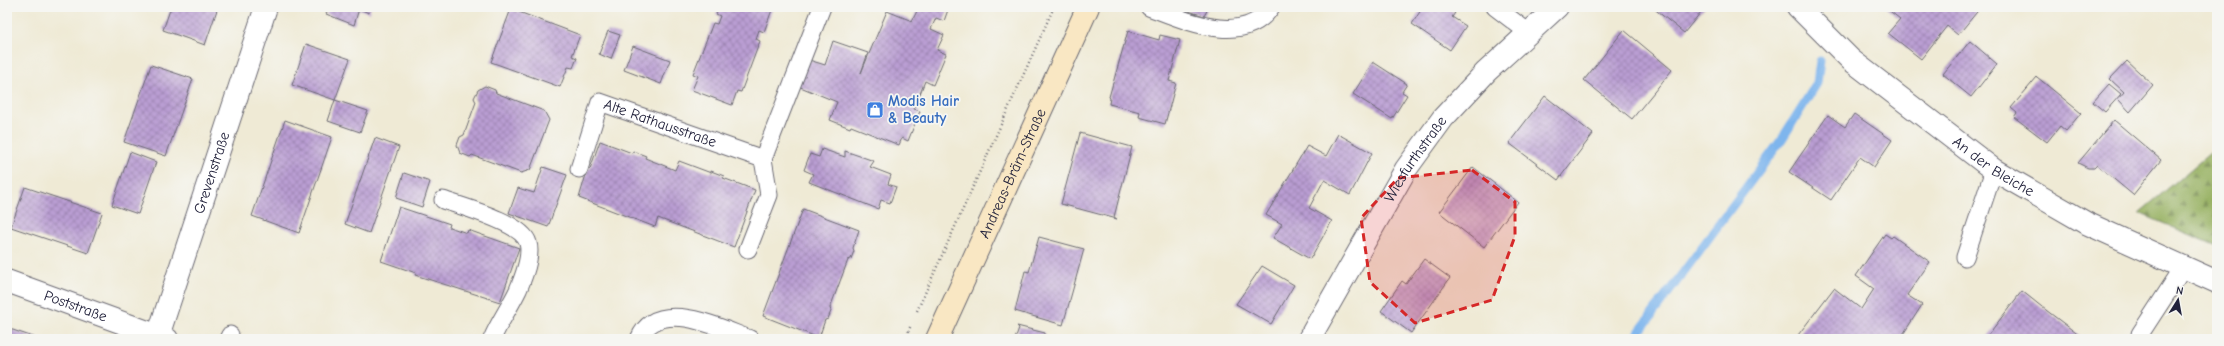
<svg xmlns="http://www.w3.org/2000/svg" width="2224" height="346" font-family="'Comic Neue',sans-serif">
  <style>
    .forest { fill: url(#forest-firs); stroke: #5c6a4e }
    .lines { fill: none; stroke-linecap: round; stroke-linejoin: round }
    .stream { stroke: #7eb5ed; stroke-width: 9 }
    .building { fill: url(#building-cross-hatch) }
    .service-casing { stroke: #6a6871; stroke-width: 19 }
    .minor-casing { stroke: #6a6871; stroke-width: 24 }
    .secondary-casing { stroke: #6a6871; stroke-width: 24 }
    .path { stroke: #6a6871; stroke-width: 2.5; stroke-dasharray: 1 3; stroke-linecap: butt }
    .service { stroke: #fff; stroke-width: 17 }
    .minor { stroke: #fff; stroke-width: 22 }
    .secondary { stroke: #f9e7c3; stroke-width: 22 }
    .marked { fill: #d62828; fill-opacity: 0.2; stroke: #d62828; stroke-width: 3; stroke-dasharray: 8 5; stroke-linejoin: round }
    .labels { text-anchor: middle; dominant-baseline: central; stroke-width: 3.5; stroke-linejoin: round; paint-order: stroke }
    .shop-label { font-size: 15px; font-weight: bold; fill: #366cbe; stroke: #f6f6f2; text-anchor: start }
    .street-label { font-size: 15px; fill: #22223b; stroke: #f6f6f2 }
  </style>
  <defs>
    <pattern id="forest-firs" width="22" height="20" patternUnits="userSpaceOnUse"><rect width="22" height="20" fill="#97b162"/><path d="M5 1l3.5 6h-7zM16 11l3.5 6h-7z" fill="#7b9052"/></pattern>
    <pattern id="building-cross-hatch" width="8" height="8" patternUnits="userSpaceOnUse"><rect width="8" height="8" fill="#ba9ed3"/><path d="M0 0l8 8M0 8l8-8" fill="none" stroke="#9780ac"/></pattern>
  </defs>
  <rect width="100%" height="100%" fill="#f6f6f2"/>
  <filter id="ink" filterUnits="userSpaceOnUse"><feTurbulence type="fractalNoise" baseFrequency=".025" numOctaves="2"/><feDisplacementMap in="SourceGraphic" scale="8" xChannelSelector="R" yChannelSelector="G"/><feConvolveMatrix kernelMatrix="1 2 1 2 8 2 1 2 1" color-interpolation-filters="sRGB"/></filter>
  <filter id="wash" filterUnits="userSpaceOnUse"><feTurbulence type="fractalNoise" baseFrequency=".012" numOctaves="4" result="noise"/><feDisplacementMap in="SourceGraphic" scale="16" xChannelSelector="R" yChannelSelector="G"/><feGaussianBlur stdDeviation="0.9" result="paint"/><feColorMatrix in="noise" values="0 0 0 0 0 0 0 0 0 0 0 0 0 0 0 0 0 1.4 0 .05"/><feComposite in="paint" operator="in"/></filter>
  <g filter="url(#wash)">
    <rect width="100%" height="100%" fill="#efead5"/>
    <path class="forest" d="M2217,147V246L2139,213Z"/>
    <g class="lines">
      <path class="stream" d="M1634,339L1782,139L1817,83L1820,61"/>
    </g>
    <g id="blocks">
      <g class="building">
        <path d="M171,7H218L205,45L163,30Z"/>
        <path d="M329,7H371L369,13L359,9L354,25L326,14Z"/>
        <path d="M719,7H773L764,32L759,30L756,39L760,41L741,92L737,91L732,105L692,90L698,76L693,74L713,23L717,24L720,16L716,14Z"/>
        <path d="M914,7H949L944,21L936,18L931,29L944,35L937,50L946,54L933,85L925,81L914,109L920,111L908,141L902,138L899,145L851,126L850,128L830,120L837,102L798,86L809,60L825,65L833,41L868,53L861,73L887,11L912,21L918,9Z"/>
        <path d="M1176,7H1209L1204,16Z"/>
        <path d="M1423,7H1446L1455,13L1452,17L1466,26L1450,50L1412,24Z"/>
        <path d="M1652,7H1705L1684,33Z"/>
        <path d="M1887,7H1981L1958,35L1947,26L1921,59L1888,33L1900,19L1886,8Z"/>
        <path d="M511,9L580,35L572,56L577,58L573,68L568,67L560,87L491,62Z"/>
        <path d="M1624,30L1672,70L1632,119L1584,80Z"/>
        <path d="M608,31L620,35L611,59L599,54Z"/>
        <path d="M1128,31L1159,40L1160,35L1180,40L1169,81L1176,83L1165,124L1139,117L1140,112L1109,104L1110,98L1109,97Z"/>
        <path d="M1970,41L1997,64L1971,97L1943,74Z"/>
        <path d="M306,44L350,59L335,100L292,85Z"/>
        <path d="M633,46L670,60L661,84L624,70Z"/>
        <path d="M2127,61L2153,85L2130,112L2118,99L2124,92L2110,79Z"/>
        <path d="M1373,62L1407,84L1402,92L1407,95L1392,119L1353,94Z"/>
        <path d="M151,65L193,79L166,156L124,142Z"/>
        <path d="M2037,77L2081,113L2066,131L2060,126L2047,142L2014,117L2017,113L2011,108Z"/>
        <path d="M2109,84L2121,94L2105,112L2093,102Z"/>
        <path d="M485,86L495,90L496,93L544,111L549,120L530,170L521,173L472,155L470,157L460,153L457,145L460,137L464,135L476,102L474,98L478,90Z"/>
        <path d="M1545,96L1593,134L1558,180L1509,143Z"/>
        <path d="M335,100L368,111L360,132L328,121Z"/>
        <path d="M1854,114L1892,140L1874,167L1860,157L1831,200L1789,172L1828,115L1845,127Z"/>
        <path d="M285,120L332,137L299,233L252,216Z"/>
        <path d="M2114,120L2161,160L2133,195L2097,165L2094,168H2088L2078,163Z"/>
        <path d="M1080,133L1132,147L1114,217L1117,219L1061,204Z"/>
        <path d="M1338,134L1372,153L1350,195L1324,180L1309,208L1332,221L1310,259L1273,238L1282,224L1266,215L1307,146L1326,156Z"/>
        <path d="M375,138L399,147L369,233L345,224Z"/>
        <path d="M600,141L632,153L633,151L646,156L645,158L675,170L679,161L711,173V171L724,176L723,178L755,190L734,247L658,218L655,227L579,198L588,168L590,169Z"/>
        <path d="M822,149L845,157V151L874,161L870,167L891,175L888,184L896,187L890,203L881,200L878,209L809,182L813,174L804,170L810,154L819,157Z"/>
        <path d="M130,152L156,162L138,214L112,205Z"/>
        <path d="M543,167L567,175L548,227L509,213L518,188L534,193Z"/>
        <path d="M1473,167L1518,202L1484,247L1439,212Z"/>
        <path d="M404,173L430,182L422,207L396,198Z"/>
        <path d="M25,187L102,213L88,253L11,227Z"/>
        <path d="M399,207L450,224L449,227L467,233L468,230L519,248L500,302L415,275L416,273L381,261Z"/>
        <path d="M803,209L859,230L853,248L854,251L851,259L848,260L830,308L831,311L828,319L825,320L819,338L763,316Z"/>
        <path d="M1885,234L1891,238L1893,236L1930,262L1907,295L1922,305L1900,339H1795L1834,288L1861,309L1874,289L1856,276Z"/>
        <path d="M1039,237L1084,249L1063,325L1015,311L1025,271L1029,272Z"/>
        <path d="M1424,259L1450,278L1411,333L1381,311L1402,281L1406,284Z"/>
        <path d="M1262,266L1294,285L1271,324L1236,304Z"/>
        <path d="M2022,291L2042,307L2084,339H1985Z"/>
        <path d="M1017,326L1045,333L1044,339H1015L1019,328Z"/>
        <path d="M7,328L39,339H7Z"/>
      </g>
    </g>
  </g>
  <g filter="url(#ink)">
    <use href="#blocks" fill-opacity="0" stroke="#6a6871" stroke-width="1"/>
    <g class="lines">
      <g class="service-casing">
        <g id="service">
          <path d="M1149,7C1184,20 1244,48 1271,7"/>
          <path d="M1495,7L1529,33"/>
          <path id="s1" d="M579,169L600,102L763,159L822,7"/>
          <path d="M443,200C463,207 523,223 528,243C532,257 523,278 518,290C510,307 499,322 492,339"/>
          <path d="M748,249L769,195L763,159"/>
          <path d="M1965,257L1994,170"/>
          <path d="M228,339L230,335"/>
          <path d="M639,339C657,296 719,328 750,339"/>
          <path d="M2140,339V334L2183,268"/>
        </g>
      </g>
      <g class="minor-casing">
        <g id="minor">
          <path id="s2" d="M1798,7L1851,60L1994,170L2086,223L2217,282"/>
          <path id="s3" d="M7,281L167,339"/>
          <path id="s4" d="M157,339L266,7"/>
          <path id="s5" d="M1309,339L1406,169L1443,118L1486,72L1557,7"/>
        </g>
      </g>
      <g class="secondary-casing">
        <g id="secondary">
          <path id="s6" d="M937,339L1088,7"/>
        </g>
      </g>
      <g class="path">
        <path d="M917,311L1054,7"/>
        <path d="M905,339L911,325"/>
      </g>
      <use href="#service" class="service"/>
      <use href="#minor" class="minor"/>
      <use href="#secondary" class="secondary"/>
    </g>
  </g>
  <path class="marked" d="M1472,170L1515,202V236L1492,300L1415,323L1370,282L1361,218L1398,178Z"/>
  <defs>
    <g id="shop-square" transform="scale(0.9)"><rect x="-9" y="-9" width="18" height="18" rx="4" fill="#3f7fe0" stroke="#f6f6f2"/><path d="M-5-2.5h2.3a2.7 3.5 0 0 1 5.4 0H5L5.5 6h-11ZM-1.5-2.5h3a1.5 2.3 0 0 0-3 0Z" fill="#fff"/></g>
  </defs>
  <g fill-rule="evenodd">
    <use href="#shop-square" x="875" y="110"/>
  </g>
  <g class="labels">
    <g class="shop-label">
      <text x="888" y="101">Modis Hair<tspan x="888" dy="17">&amp; Beauty</tspan></text>
    </g>
    <g class="street-label">
      <text stroke="none"><textPath href="#s1" startOffset="134">Alte Rathausstraße</textPath></text>
      <text stroke="none"><textPath href="#s5" startOffset="209">Wiesfurthstraße</textPath></text>
      <text stroke="none"><textPath href="#s2" startOffset="253">An der Bleiche</textPath></text>
      <text stroke="none"><textPath href="#s4" startOffset="175">Grevenstraße</textPath></text>
      <text stroke="none"><textPath href="#s6" startOffset="182">Andreas-Bräm-Straße</textPath></text>
      <text stroke="none"><textPath href="#s3" startOffset="73">Poststraße</textPath></text>
    </g>
  </g>
  <rect width="2224" height="346" fill="none" stroke="#f6f6f2" stroke-width="24"/>
  <g transform="translate(2178 300) rotate(11)" stroke="#f6f6f2" stroke-width="3" paint-order="stroke">
  <path d="M0-3L7 15L0 10L-7 15Z" fill="#22223b"/>
  <text y="-6" font-size="11" font-weight="bold" text-anchor="middle" fill="#22223b">N</text>
  </g>
</svg>
